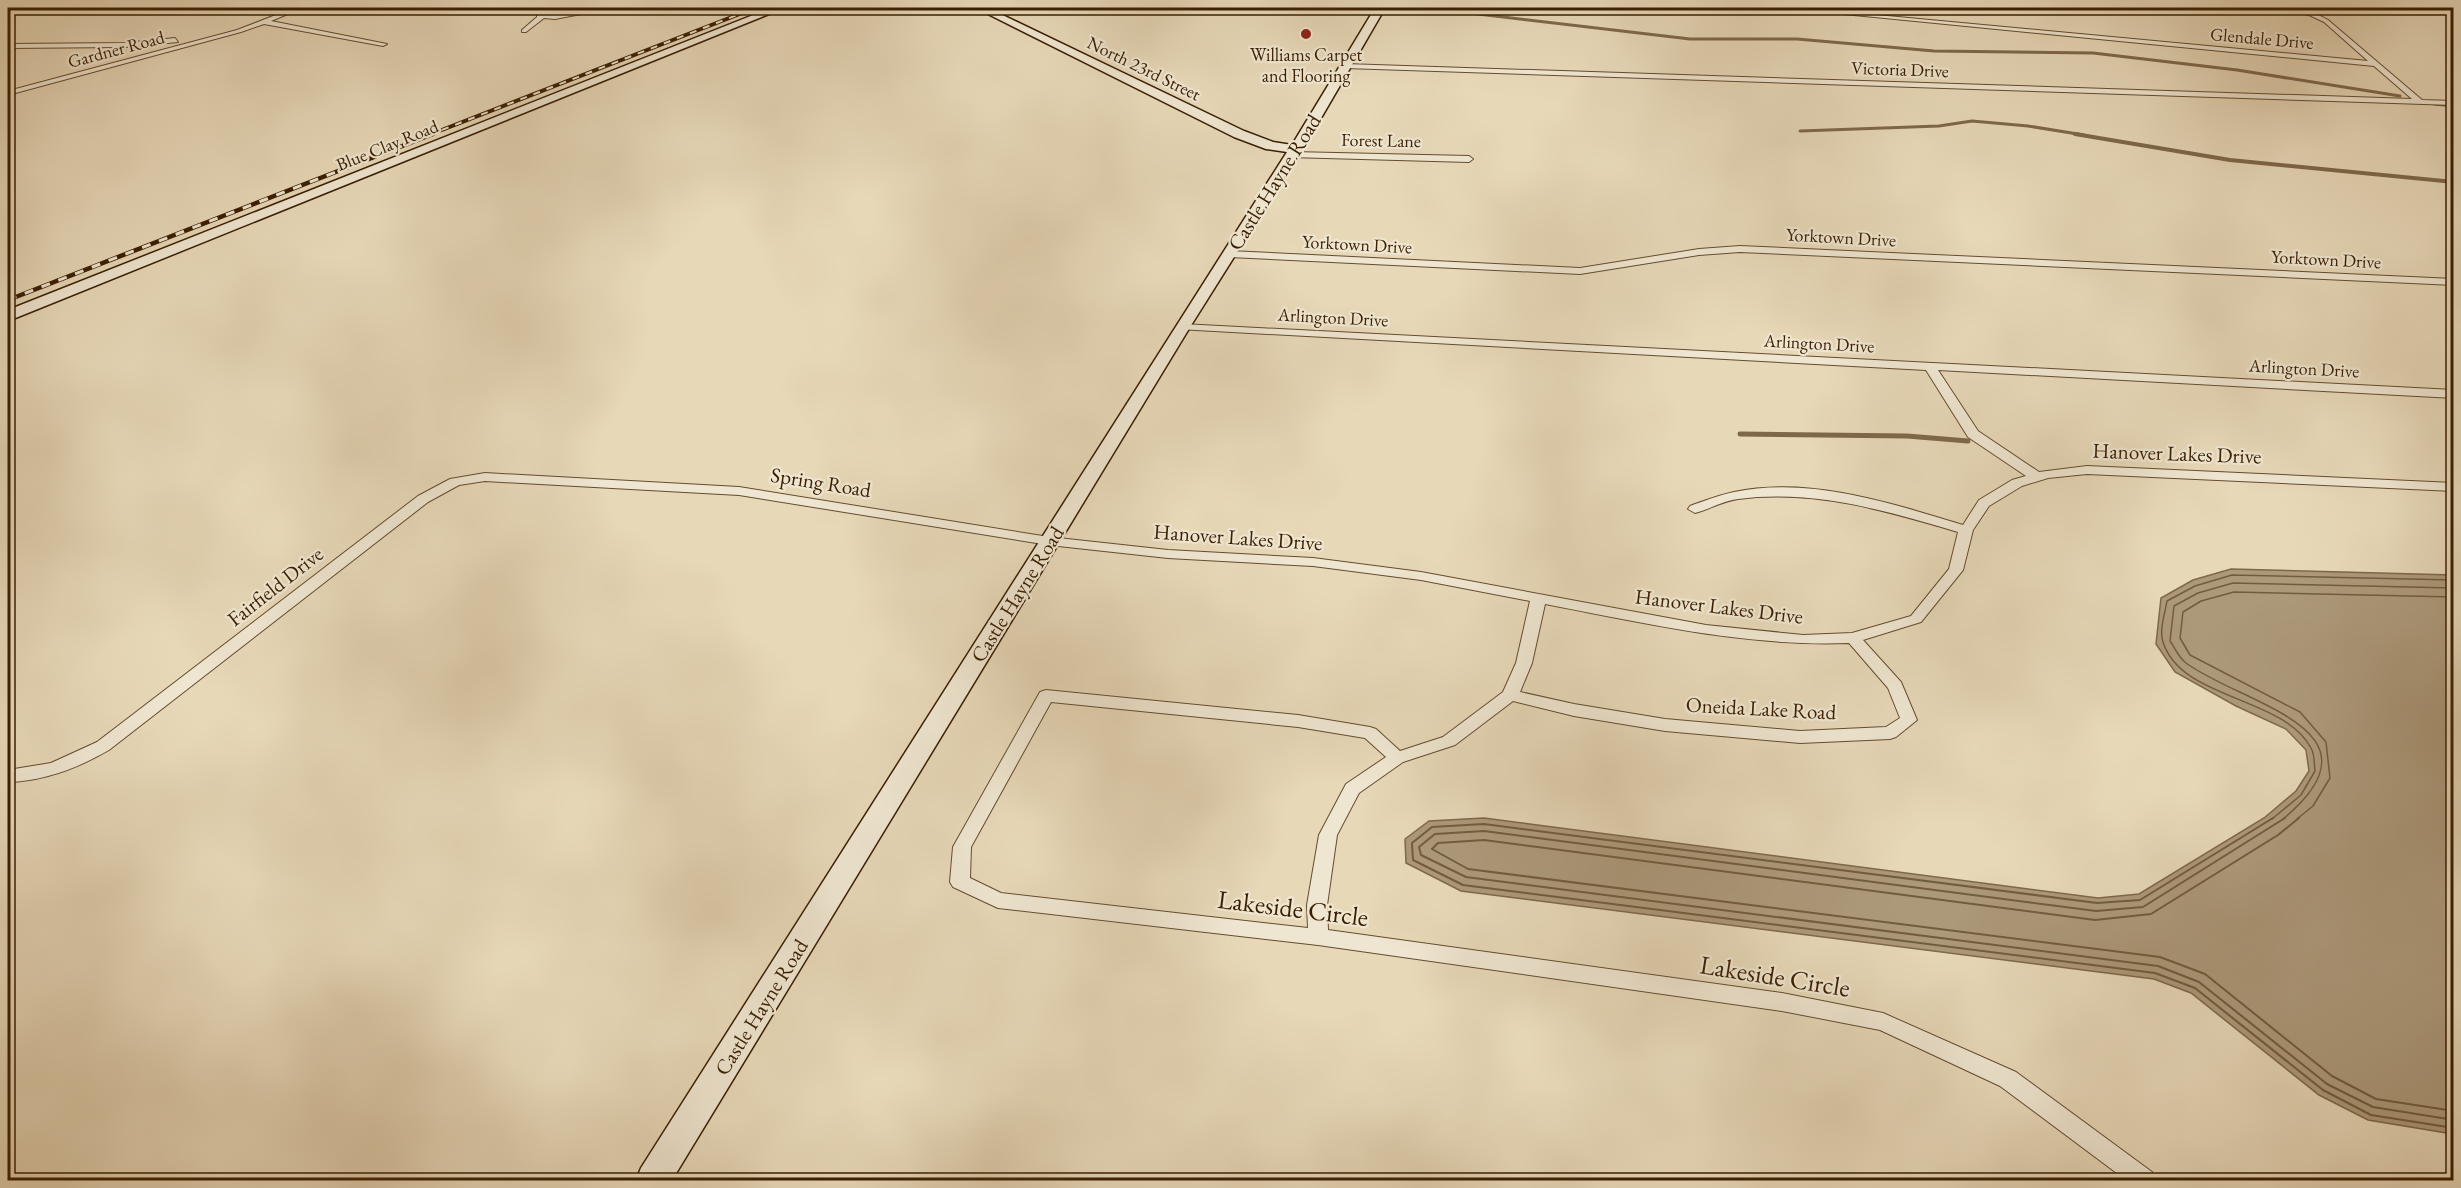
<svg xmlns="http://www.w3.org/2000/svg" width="2461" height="1188" font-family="'EB Garamond',serif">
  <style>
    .water { fill: #ac997a; stroke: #7e684a; stroke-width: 1.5 }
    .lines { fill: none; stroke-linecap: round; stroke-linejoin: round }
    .shore-far1 { stroke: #735c3e; stroke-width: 1.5 }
    .shore { stroke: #735c3e; stroke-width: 2 }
    .stream-far2 { stroke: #7e684a; stroke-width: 3 }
    .stream-far1 { stroke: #7e684a; stroke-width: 4 }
    .stream { stroke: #7e684a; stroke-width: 5 }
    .street-casing { stroke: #654c2f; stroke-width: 2 }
    .secondary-casing { stroke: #3a1e01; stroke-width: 3 }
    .street { fill: #efe6d1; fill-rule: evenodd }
    .secondary { fill: #efe6d1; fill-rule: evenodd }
    .rail-far1-casing { stroke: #3a1e01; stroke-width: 4 }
    .rail-casing { stroke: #3a1e01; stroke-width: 4.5 }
    .rail-far1 { stroke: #efe6d1; stroke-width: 2; stroke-dasharray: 7; stroke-linecap: butt }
    .rail { stroke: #efe6d1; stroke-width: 3; stroke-dasharray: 9; stroke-linecap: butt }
    .poi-dot { fill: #8f2418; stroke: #efe6d1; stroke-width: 2 }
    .labels { text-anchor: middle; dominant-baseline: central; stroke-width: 4.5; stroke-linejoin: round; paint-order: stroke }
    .far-street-label { font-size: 18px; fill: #3a1e01; stroke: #efe6d1 }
    .far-poi-label { font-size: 18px; fill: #3a1e01; stroke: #efe6d1 }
    .street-label { font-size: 21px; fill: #3a1e01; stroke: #efe6d1 }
    .near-street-label { font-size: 26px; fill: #3a1e01; stroke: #efe6d1 }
  </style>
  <rect width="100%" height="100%" fill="#e7d8b8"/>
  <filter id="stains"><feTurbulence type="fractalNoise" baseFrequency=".00333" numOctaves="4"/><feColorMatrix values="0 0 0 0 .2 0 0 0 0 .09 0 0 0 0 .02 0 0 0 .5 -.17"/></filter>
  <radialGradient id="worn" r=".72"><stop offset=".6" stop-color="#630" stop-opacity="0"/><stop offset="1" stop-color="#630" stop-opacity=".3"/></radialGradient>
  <path class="water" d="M2231,569L2453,575V1134L2368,1120L2319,1095L2191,993L2154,979L1461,891L1406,863L1405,839L1429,821L1484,818L2098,898L2139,894L2264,818L2296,791L2309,771L2306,750L2286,729L2236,706L2175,672L2156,644L2161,598L2193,580Z"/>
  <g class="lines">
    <g class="shore-far1">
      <path d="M2272,819L2301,795L2315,771C2314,764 2315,755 2311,748C2283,696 2181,700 2163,642C2159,630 2165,613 2167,601L2195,586L2232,575L2454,580"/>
      <path d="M2283,819C2392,729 2243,705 2186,663C2179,658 2175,648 2170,641L2174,606L2198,593L2233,583L2454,588"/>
      <path d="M2297,819L2313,806L2330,778L2326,742L2300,712L2190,655L2180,638L2183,612L2201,601L2234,592L2454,597"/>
    </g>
    <g class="shore">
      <path d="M2273,818L2140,900L2097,903L1484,824L1432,827L1412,843L1413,860L1463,885L2155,973L2195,988L2323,1090L2371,1115L2454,1128"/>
      <path d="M2285,818L2143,907L2096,911L1484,831L1435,834L1419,847L1421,855L1466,877L2158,966L2199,982L2327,1084L2373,1107L2454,1120"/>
      <path d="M2299,818L2278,835L2151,914L2095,920L1484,840L1438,843L1432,849L1468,869L2160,957L2205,974L2332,1076L2376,1099L2454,1111"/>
    </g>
    <g class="stream-far2">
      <path d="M1461,12L1690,39H1797L1934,51L2093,53L2237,70L2400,96"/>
      <path d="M2434,104L2454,106"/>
      <path d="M1800,131L1939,126L1972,121L2028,126L2084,135"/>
    </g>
    <path class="stream-far1" d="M2075,134L2230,160L2454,182"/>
    <path class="stream" d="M1740,434L1907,436L1968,441"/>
    <g class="street-casing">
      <g id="street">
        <path d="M294,8H302L271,21L387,44L383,46L264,24L241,32L8,95V91L237,30Z"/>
        <path d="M543,8H551L542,13L555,15L578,11L579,8H585L581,14L555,19L544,18L526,32H522V30L537,17V10Z"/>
        <path d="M1783,8H1802L2368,61L2324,22L2309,15L2278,8C2296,6 2312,11 2328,20L2422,100L2454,101V105L1345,68L1341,66L1345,64L2412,99L2374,66Z"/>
        <path d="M175,38L178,42L125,47L8,48V44L125,43Z"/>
        <path d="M1292,152L1469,156L1473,159L1469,162L1289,157V153Z"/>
        <path d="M1740,246L2454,279V285L1740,252L1699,255L1580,274L1229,257L1224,254L1229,251L1580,268L1699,249Z"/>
        <path d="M1182,324L2454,390V398L1938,370L1978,431L2039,472L2087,466L2454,483V491L2087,474L2048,478L2022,486L1989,506L1973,530L1963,570L1921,622L1863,640L1901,682L1917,720L1896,737L1890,739L1800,743L1665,731L1574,716L1513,701L1455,745L1403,762L1359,793L1337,835L1327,905L1328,930L1782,993L1883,1013L2016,1072L2152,1172L2155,1180H2126L2000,1086L1880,1030L1782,1011L1318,945L998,908L953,887L950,882L953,847L1040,692L1046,690L1298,715L1370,727L1376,729L1400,751L1443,737L1503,692L1516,663L1530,601L1421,580L1313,566L1168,558L1049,545L739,495L485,481L459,485L428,502L109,750C78,768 44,781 8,782V770L51,763L97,742L418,496L450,479L485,473L739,487L1049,537L1168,550L1313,558L1421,572L1706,625L1803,635L1852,633L1911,616L1949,569L1958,532C1887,511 1814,489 1738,499C1723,501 1710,509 1695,513L1688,509L1690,506C1704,501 1719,495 1734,492C1810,476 1890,503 1963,525L1979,500L2012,480L2026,476L1968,437L1926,370L1178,329V325ZM1545,604C1645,623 1746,647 1849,643L1888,688L1900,718L1886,727L1800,731L1665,719L1574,704L1520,692L1532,663ZM1051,702L1298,727L1365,738L1386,757L1346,784L1319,835L1307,905L1308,928L1001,893L970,878L971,847Z"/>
      </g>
    </g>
    <g class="secondary-casing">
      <g id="secondary">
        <path d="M771,8H784L8,321V310Z"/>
        <path d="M976,8H988L1244,131L1273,142L1292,145L1375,8H1385L1317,125L1190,327L672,1180H636L641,1168L1287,152L1266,149L1234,137Z"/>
      </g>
    </g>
    <use href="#street" class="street"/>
    <use href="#secondary" class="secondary"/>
    <g class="rail-far1-casing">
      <path id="rail-far1" d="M429,135L755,8"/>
    </g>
    <g class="rail-casing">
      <path id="rail" d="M8,300L433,134"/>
    </g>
    <use href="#rail-far1" class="rail-far1"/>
    <use href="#rail" class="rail"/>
  </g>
  <circle class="poi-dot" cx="1306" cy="34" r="6"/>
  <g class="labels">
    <g class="far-street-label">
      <text transform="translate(2262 38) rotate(5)">Glendale Drive</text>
      <text transform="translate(116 49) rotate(-15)">Gardner Road</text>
      <text transform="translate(1144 68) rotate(26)">North 23rd Street</text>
      <text transform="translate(1900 69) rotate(2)">Victoria Drive</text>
      <text transform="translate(1381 140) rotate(1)">Forest Lane</text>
      <text transform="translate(387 145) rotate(-22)">Blue Clay Road</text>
      <text transform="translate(1841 237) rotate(3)">Yorktown Drive</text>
      <text transform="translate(1357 244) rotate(3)">Yorktown Drive</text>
      <text transform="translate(2326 259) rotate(3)">Yorktown Drive</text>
      <text transform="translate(1333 317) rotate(3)">Arlington Drive</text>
      <text transform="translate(1819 343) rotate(3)">Arlington Drive</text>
      <text transform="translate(2304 368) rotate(3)">Arlington Drive</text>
    </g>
    <g class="far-poi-label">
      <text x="1306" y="54">Williams Carpet<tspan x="1306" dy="21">and Flooring</tspan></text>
    </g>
    <g class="street-label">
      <text transform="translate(1274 182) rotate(-58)">Castle Hayne Road</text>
      <text transform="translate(2177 453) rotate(2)">Hanover Lakes Drive</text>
      <text transform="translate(821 482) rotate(9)">Spring Road</text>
      <text transform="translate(1238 537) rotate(4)">Hanover Lakes Drive</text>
      <text transform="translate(275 586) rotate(-38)">Fairfield Drive</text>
      <text transform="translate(1017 594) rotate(-58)">Castle Hayne Road</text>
      <text transform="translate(1719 606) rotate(7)">Hanover Lakes Drive</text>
      <text transform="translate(1761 708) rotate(3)">Oneida Lake Road</text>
      <text transform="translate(761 1007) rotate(-58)">Castle Hayne Road</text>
    </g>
    <g class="near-street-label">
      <text transform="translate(1293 908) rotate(7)">Lakeside Circle</text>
      <text transform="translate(1775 976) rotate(9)">Lakeside Circle</text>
    </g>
  </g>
  <rect width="2461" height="1188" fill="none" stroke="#e7d8b8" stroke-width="30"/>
  <rect x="9" y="9" width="2443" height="1170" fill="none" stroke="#3a1e01" stroke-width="3"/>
  <rect x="15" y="15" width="2431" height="1158" fill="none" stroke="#3a1e01" stroke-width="1.5"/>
  <rect width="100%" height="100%" filter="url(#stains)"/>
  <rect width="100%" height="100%" fill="url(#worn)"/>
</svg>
